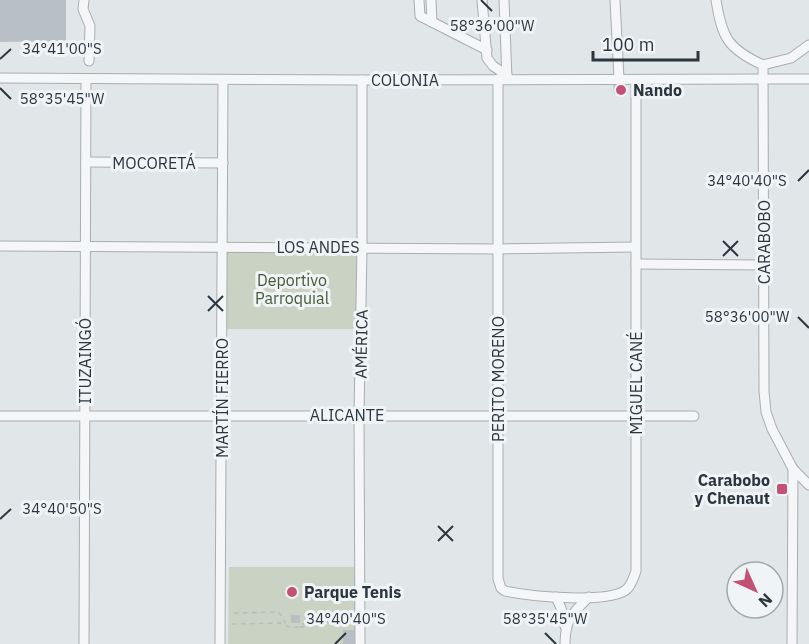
<svg xmlns="http://www.w3.org/2000/svg" width="809" height="644" font-family="'IBM Plex Sans',sans-serif">
  <style>
    .green { fill: #c9d2c3 }
    .building { fill: #b9c0c5 }
    .lines { fill: none; stroke-linecap: round; stroke-linejoin: round }
    .minor-casing { stroke: #a7aeb3; stroke-width: 11 }
    .path { stroke: #b8bcc0; stroke-width: 1.5; stroke-dasharray: 4.5 4.5; stroke-linecap: butt }
    .minor { stroke: #f4f6f7; stroke-width: 9 }
    .ticks { fill: none; stroke: #2b363f; stroke-width: 2 }
    .poi-dot { fill: #c35175; stroke: #f1f4f6; stroke-width: 2 }
    .labels { text-anchor: middle; dominant-baseline: central; stroke-width: 6; stroke-linejoin: round; paint-order: stroke }
    .street-label { font-size: 16px; fill: #2b363f; stroke: #f1f4f6 }
    .poi-label { font-size: 16px; font-weight: bold; fill: #2b363f; stroke: #f1f4f6; text-anchor: start }
    .park-label { font-size: 16px; fill: #455a3a; stroke: #f1f4f6 }
    .ticks-label { font-size: 15px; text-anchor: middle; fill: #2b363f; stroke: #f1f4f6; stroke-width: 6; stroke-linejoin: round; paint-order: stroke }
  </style>
  <rect width="100%" height="100%" fill="#e1e6e9"/>
  <g class="green">
    <path d="M225,249H361L360,329H224Z"/>
    <path d="M229,567H355V644H228Z"/>
  </g>
  <g class="building">
    <path d="M0,0H66V41L0,42Z"/>
    <path d="M626,83L628,93L614,94L613,84Z"/>
    <rect x="291" y="615" width="9" height="8"/>
    <rect x="343" y="630" width="11" height="14"/>
  </g>
  <g class="lines">
    <g class="minor-casing">
      <g id="minor">
        <path d="M84,0L83,9L90,26L89,61"/>
        <path d="M419,0L420,16L432,22"/>
        <path d="M431,0L432,22L487,50"/>
        <path d="M482,0L487,58L493,66L507,75"/>
        <path d="M504,0L507,79"/>
        <path d="M615,0L619,79"/>
        <path d="M716,0C722,38 728,49 763,65"/>
        <path d="M763,65L764,391L766,412L772,429L793,469L792,644"/>
        <path d="M763,65L791,58L809,45"/>
        <path d="M0,78L362,80L809,79"/>
        <path d="M498,79V579L501,588L505,591C528,596 613,605 628,588C632,583 634,577 636,571V80"/>
        <path d="M86,162L223,163"/>
        <path d="M0,246L498,249L635,247"/>
        <path d="M636,264L764,265"/>
        <path d="M0,416H694"/>
        <path d="M793,469L809,485"/>
        <path d="M556,597L561,608L565,626"/>
        <path d="M329,617L360,618"/>
        <path d="M84,644L86,79"/>
        <path d="M220,644L223,80"/>
        <path d="M360,644L359,415L362,247V80"/>
        <path d="M565,644C565,620 572,613 589,597"/>
      </g>
    </g>
    <g class="path">
      <path d="M234,613L279,612L287,626"/>
      <path d="M232,624L280,623C307,637 305,613 323,611"/>
      <path d="M300,627L314,626"/>
    </g>
    <use href="#minor" class="minor"/>
  </g>
  <path class="ticks" d="M481,0L492,11M0,59L11,49M0,88L11,99M798,181L809,170M723,241L738,256M723,256L738,241M208,296L223,311M208,311L223,296M798,317L809,328M0,519L11,509M438,526L453,541M438,541L453,526M545,633L556,644M335,644L346,633"/>
  <g class="poi-dot">
    <circle cx="621" cy="90" r="6"/>
    <rect x="776" y="483" width="12" height="12" rx="3"/>
    <circle cx="292" cy="592" r="6"/>
  </g>
  <g class="labels">
    <g class="street-label">
      <text x="405" y="80">COLONIA</text>
      <text x="154" y="163">MOCORETÁ</text>
      <text transform="translate(764 242) rotate(-90)">CARABOBO</text>
      <text x="318" y="247">LOS ANDES</text>
      <text transform="translate(361 344) rotate(-89)">AMÉRICA</text>
      <text transform="translate(85 361) rotate(-90)">ITUZAINGÓ</text>
      <text transform="translate(498 379) rotate(-90)">PERITO MORENO</text>
      <text transform="translate(636 383) rotate(-90)">MIGUEL CANÉ</text>
      <text transform="translate(222 398) rotate(-90)">MARTÍN FIERRO</text>
      <text x="347" y="415">ALICANTE</text>
    </g>
    <g class="poi-label">
      <text x="633" y="90">Nando</text>
      <text x="770" y="480" text-anchor="end">Carabobo<tspan x="770" dy="18">y Chenaut</tspan></text>
      <text x="304" y="592">Parque Tenis</text>
    </g>
    <g class="park-label">
      <text x="292" y="280">Deportivo<tspan x="292" dy="18">Parroquial</tspan></text>
    </g>
  </g>
  <g class="ticks-label">
    <text x="492" y="31">58°36'00"W</text>
    <text x="62" y="54">34°41'00"S</text>
    <text x="62" y="104">58°35'45"W</text>
    <text x="747" y="186">34°40'40"S</text>
    <text x="747" y="322">58°36'00"W</text>
    <text x="62" y="514">34°40'50"S</text>
    <text x="346" y="624">34°40'40"S</text>
    <text x="545" y="624">58°35'45"W</text>
  </g>
  <g transform="translate(755 590) rotate(135)"><circle r="28" fill="#f1f4f6" stroke="#a2a8ad" stroke-width="1.5"/>
  <path d="M0-4.5L10 22L0 15L-10 22Z" fill="#c35175"/>
  <text y="-9" font-size="16" font-weight="bold" text-anchor="middle" fill="#2b363f">N</text>
  </g>
  <path d="M593 51v9h105v-9" fill="none" stroke="#2b363f" stroke-width="3"/>
  <text x="602" y="51" font-size="18" fill="#2b363f" stroke="#f1f4f6" stroke-width="4.5" paint-order="stroke">100 m</text>
</svg>
